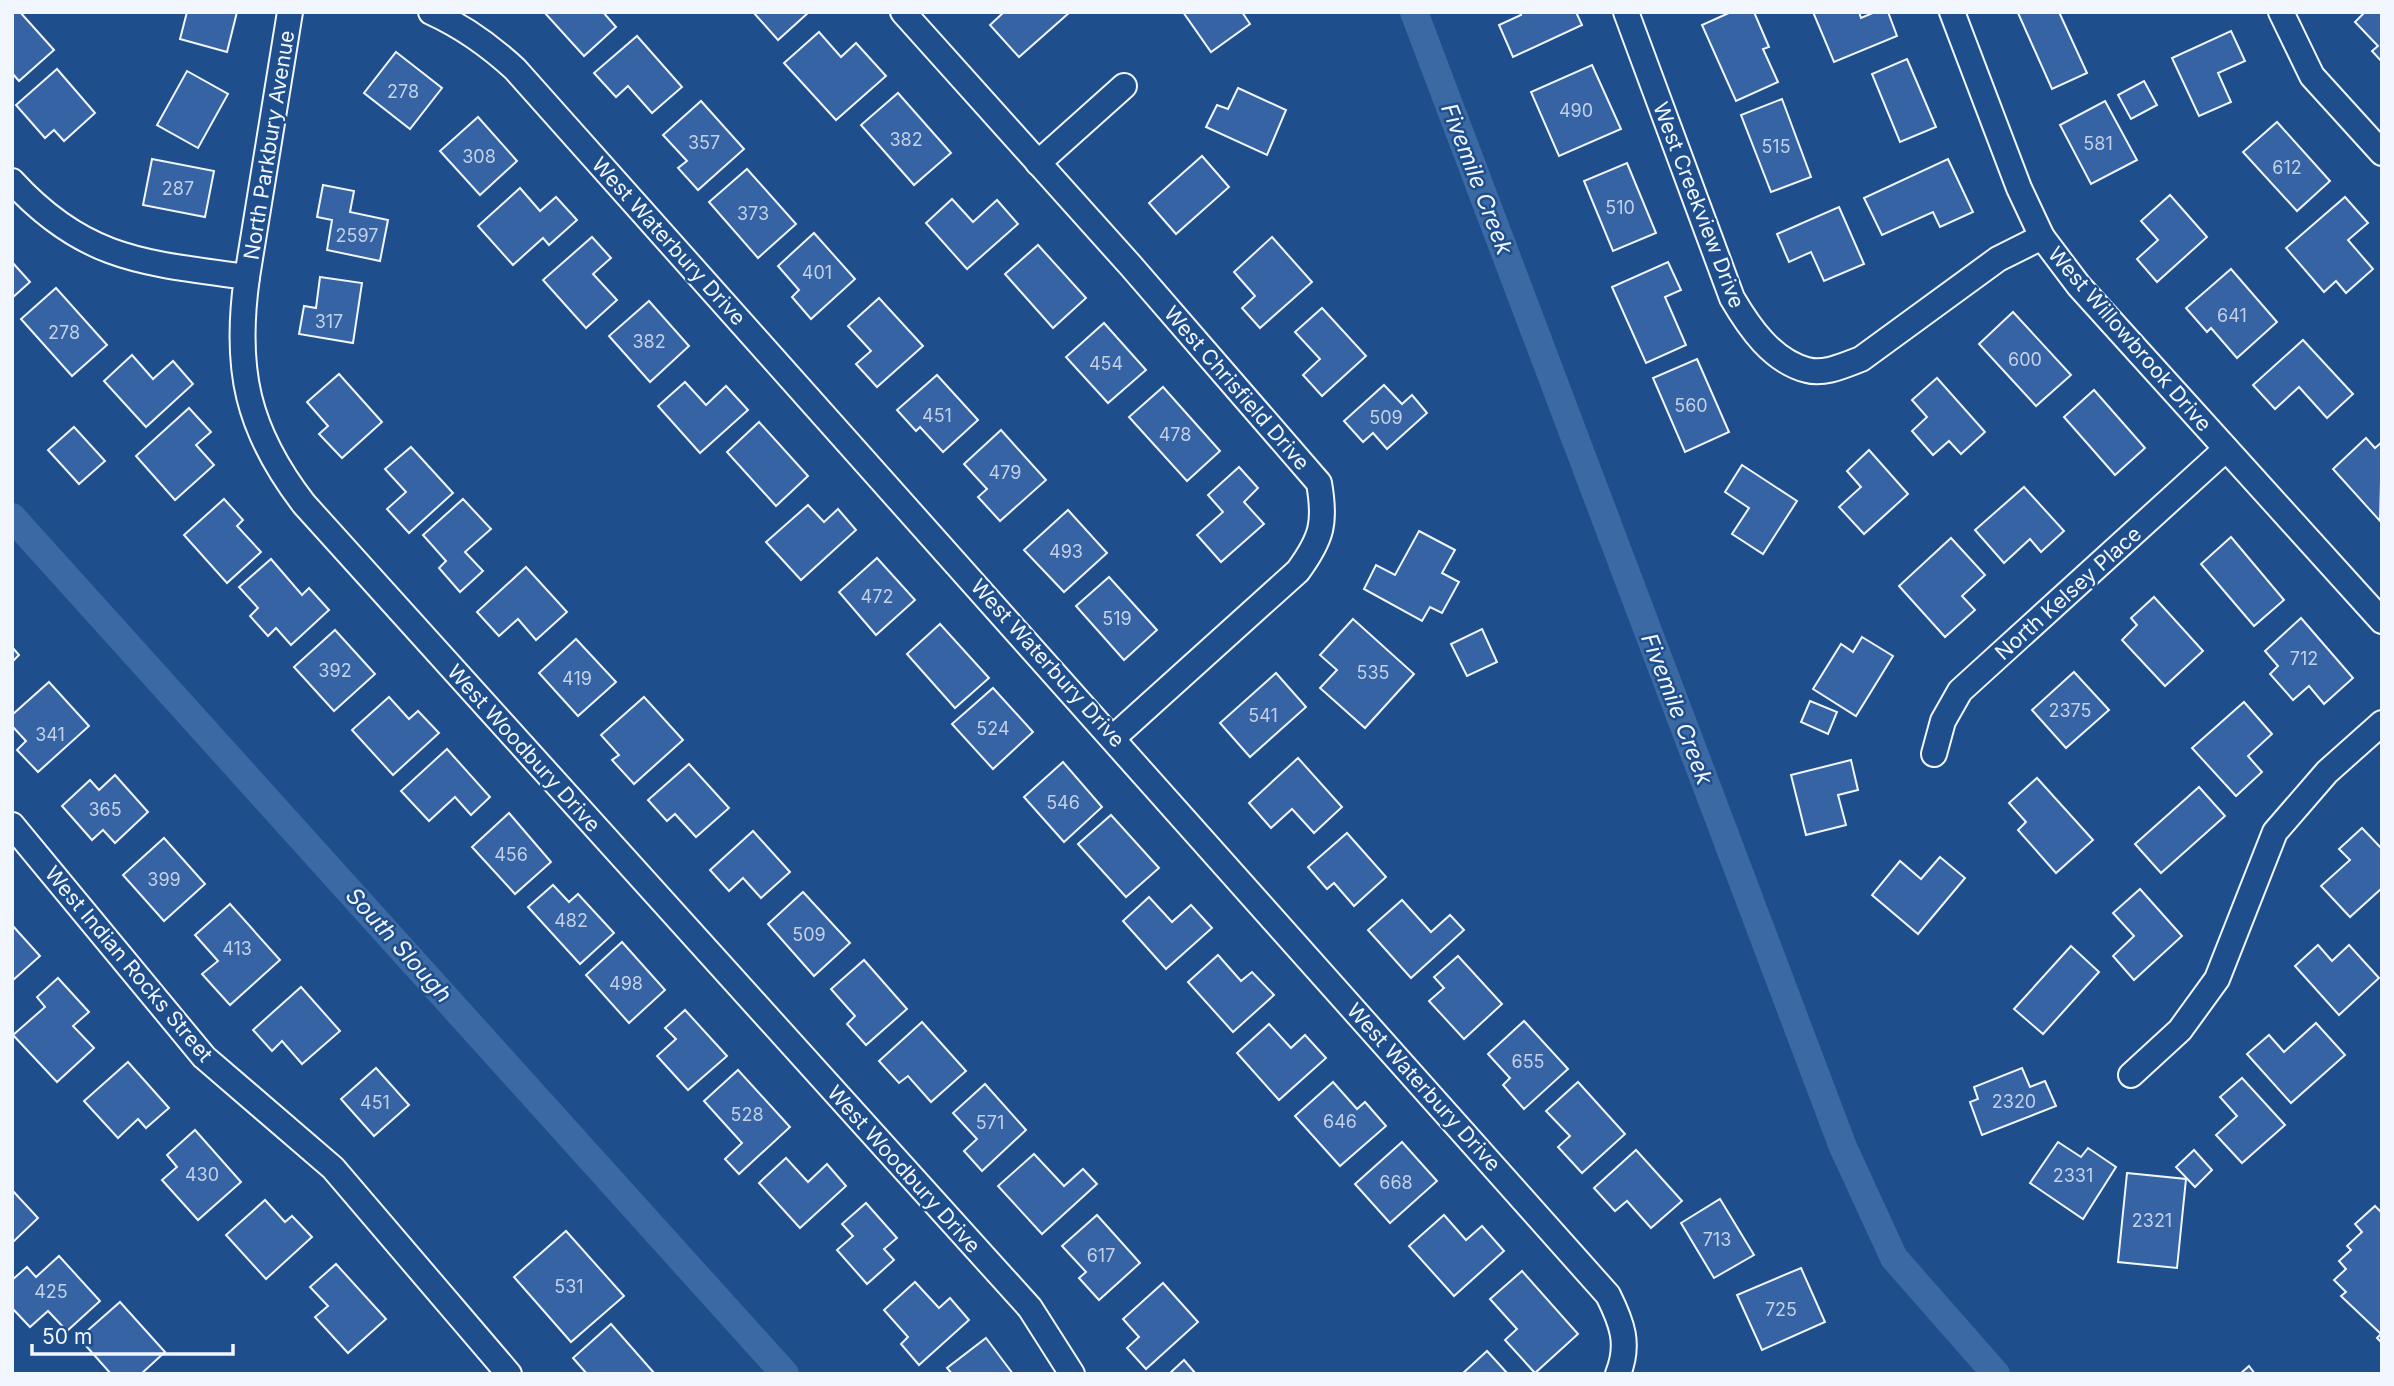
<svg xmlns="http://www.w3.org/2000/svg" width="2394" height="1386" font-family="Inter,sans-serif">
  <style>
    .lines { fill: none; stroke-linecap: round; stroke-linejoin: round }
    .canal { stroke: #3b69a3; stroke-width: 28 }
    .building { fill: #3563a3; stroke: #f2f6ff; stroke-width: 2 }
    .street-casing { stroke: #f2f6ff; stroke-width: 28 }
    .street { stroke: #1f4e8c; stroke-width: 24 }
    .labels { text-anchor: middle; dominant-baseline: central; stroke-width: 5; stroke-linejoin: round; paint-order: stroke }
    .number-label { font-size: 18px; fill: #c3d1e8 }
    .street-label { font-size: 21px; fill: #f2f6ff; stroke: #1f4e8c }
    .water-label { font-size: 23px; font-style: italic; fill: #f2f6ff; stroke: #1f4e8c }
  </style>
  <rect width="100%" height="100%" fill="#1f4e8c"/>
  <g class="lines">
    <g class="canal">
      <path d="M1414,12L1843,1147L1894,1258L1996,1374"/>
      <path d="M12,517L785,1374"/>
    </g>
  </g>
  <g class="building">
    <path d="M12,12H20L54,50L19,81L12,73Z"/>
    <path d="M187,12H237L227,52L180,39Z"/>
    <path d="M544,12H603L616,27L584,56Z"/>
    <path d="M753,12H809L778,40Z"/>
    <path d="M1004,12H1070L1019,57L990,25Z"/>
    <path d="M1183,12H1242L1250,24L1211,52Z"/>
    <path d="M1520,12H1576L1582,25L1513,57L1499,25L1521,15Z"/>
    <path d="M1731,12H1754L1769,47L1763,49L1778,82L1736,101L1702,25Z"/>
    <path d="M1813,12H1859L1861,18L1875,12H1888L1897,36L1834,62Z"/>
    <path d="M2059,12L2087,73L2052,89L2018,13Z"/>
    <path d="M2365,12H2382V62L2372,51L2378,46L2355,22Z"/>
    <path d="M2231,31L2245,61L2218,73L2231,102L2199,116L2172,58Z"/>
    <path d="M819,32L841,57L856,43L886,76L836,120L784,63Z"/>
    <path d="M637,36L682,87L652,113L628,86L616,97L594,73Z"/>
    <path d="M396,52L442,88L410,129L364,93Z"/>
    <path d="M1907,59L1936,127L1900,142L1872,74Z"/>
    <path d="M1592,65L1621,129L1559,156L1531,92Z"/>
    <path d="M57,69L95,113L64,141L54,130L45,138L16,105Z"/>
    <path d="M187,71L228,94L198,148L157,125Z"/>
    <path d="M2144,81L2157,105L2131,119L2118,95Z"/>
    <path d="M1238,88L1286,110L1267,155L1206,127L1217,105L1228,109Z"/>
    <path d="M898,93L951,153L914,185L861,125Z"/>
    <path d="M1782,99L1811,177L1771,192L1741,115Z"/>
    <path d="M701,101L744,149L698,190L678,168L687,161L663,135Z"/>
    <path d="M2105,101L2137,160L2091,184L2060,125Z"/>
    <path d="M478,117L517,161L480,195L440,151Z"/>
    <path d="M2277,122L2330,181L2297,211L2243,152Z"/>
    <path d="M1202,156L1229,187L1176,234L1149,203Z"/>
    <path d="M152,159L214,171L205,217L143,205Z"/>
    <path d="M1948,159L1973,212L1940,227L1933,212L1882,235L1864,198Z"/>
    <path d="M1627,163L1656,233L1613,251L1584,181Z"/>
    <path d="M747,169L796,224L758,258L709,202Z"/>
    <path d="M323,185L354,191L350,212L388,220L380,261L327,250L332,220L317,217Z"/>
    <path d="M520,188L540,211L556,197L577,220L549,245L543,238L513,265L478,226Z"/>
    <path d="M2170,195L2207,237L2157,282L2137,259L2158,240L2141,221Z"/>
    <path d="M2345,197L2368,223L2348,240L2373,269L2346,293L2336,281L2324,292L2286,248Z"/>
    <path d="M952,199L973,222L997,200L1018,224L967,269L926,223Z"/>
    <path d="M1839,207L1864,264L1824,281L1811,252L1789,262L1777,234Z"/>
    <path d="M814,233L855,279L811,319L792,297L799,290L778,266Z"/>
    <path d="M592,237L611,258L593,274L617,300L586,328L543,280Z"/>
    <path d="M1272,237L1312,282L1260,328L1242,308L1255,296L1234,272Z"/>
    <path d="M1038,245L1086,298L1053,328L1005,274Z"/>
    <path d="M12,262L30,282L12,298Z"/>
    <path d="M1668,262L1681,290L1665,297L1686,345L1646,363L1612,287Z"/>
    <path d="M2231,269L2277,322L2237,358L2211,328L2207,332L2186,308Z"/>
    <path d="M320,277L362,283L353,343L299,334L304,306L316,308Z"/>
    <path d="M56,288L107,345L72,376L21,319Z"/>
    <path d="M879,298L923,346L877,387L856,364L871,351L848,326Z"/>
    <path d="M649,301L689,346L650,382L609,336Z"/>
    <path d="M1322,308L1366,356L1322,396L1303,375L1320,359L1295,332Z"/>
    <path d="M2013,312L2071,375L2036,406L1979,344Z"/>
    <path d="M1104,323L1146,370L1108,403L1066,357Z"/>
    <path d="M2303,340L2353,394L2327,418L2299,387L2275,409L2253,385Z"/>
    <path d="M132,355L153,379L173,361L193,384L146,427L104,381Z"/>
    <path d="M1697,359L1729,432L1685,452L1653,378Z"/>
    <path d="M339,374L382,422L342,458L319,434L328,426L307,402Z"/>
    <path d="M937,375L978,420L943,452L920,427L916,431L897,410Z"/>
    <path d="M1937,378L1985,432L1961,454L1949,441L1933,455L1912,431L1927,417L1912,400Z"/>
    <path d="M685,382L706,405L726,386L748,410L700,453L658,406Z"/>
    <path d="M1384,385L1402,404L1412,395L1427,413L1387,449L1373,433L1363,442L1344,421Z"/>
    <path d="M1163,387L1220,451L1187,481L1129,417Z"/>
    <path d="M2094,390L2145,448L2115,475L2064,417Z"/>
    <path d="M189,408L211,432L196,445L214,465L175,500L136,456Z"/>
    <path d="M759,422L808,476L776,506L727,452Z"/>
    <path d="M74,427L105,461L79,484L48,450Z"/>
    <path d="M1001,430L1046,480L1000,521L978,497L987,489L964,464Z"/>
    <path d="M2366,438L2375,448L2382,442L2380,521L2333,469Z"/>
    <path d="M411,447L453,493L409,533L387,509L406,492L385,469Z"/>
    <path d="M1869,450L1908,494L1864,534L1839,507L1861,487L1847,471Z"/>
    <path d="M1742,465L1797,501L1763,554L1732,534L1749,508L1725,492Z"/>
    <path d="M1239,467L1258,488L1244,502L1264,524L1221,562L1197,535L1223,512L1208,495Z"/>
    <path d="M2024,487L2064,531L2041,552L2030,539L2004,563L1975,530Z"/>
    <path d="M224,499L243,520L237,526L261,552L227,583L184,535Z"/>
    <path d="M463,499L491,529L465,552L483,571L460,592L439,568L446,561L423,535Z"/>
    <path d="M808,505L824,522L838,509L856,530L801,580L766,542Z"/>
    <path d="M1068,510L1107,553L1064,592L1024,550Z"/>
    <path d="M1419,531L1455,550L1442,573L1459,582L1442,613L1430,607L1422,621L1364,589L1376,565L1395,575Z"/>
    <path d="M2231,537L2284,600L2254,626L2201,564Z"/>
    <path d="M1951,538L1985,575L1962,596L1975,610L1945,637L1899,586Z"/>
    <path d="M877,558L915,600L876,635L839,592Z"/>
    <path d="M271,559L302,595L309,588L329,610L291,645L276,628L268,636L250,616L258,608L239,587Z"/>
    <path d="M526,567L567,612L536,640L518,619L499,636L477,612Z"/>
    <path d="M1109,577L1157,630L1124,660L1076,606Z"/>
    <path d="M2154,597L2203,651L2165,686L2122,640L2137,625L2131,618Z"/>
    <path d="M2301,618L2353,678L2324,704L2309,686L2293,700L2270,674L2278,666L2265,651Z"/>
    <path d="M1353,619L1414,674L1365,728L1320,688L1337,670L1320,655Z"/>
    <path d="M940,624L989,678L955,708L907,654Z"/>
    <path d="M1482,629L1497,662L1467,676L1451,644Z"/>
    <path d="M335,630L375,674L334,711L294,667Z"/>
    <path d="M1862,637L1893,656L1856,716L1813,689L1841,644L1853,652Z"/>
    <path d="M576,639L616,682L578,716L539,673Z"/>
    <path d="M12,647L19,655L12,662Z"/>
    <path d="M2074,672L2109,710L2066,748L2032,710Z"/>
    <path d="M1276,673L1306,707L1250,757L1220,723Z"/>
    <path d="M49,682L89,726L38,772L17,750L26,741L12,726V715Z"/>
    <path d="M993,688L1033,732L993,769L952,724Z"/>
    <path d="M389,697L409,719L418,711L439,733L393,775L352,730Z"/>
    <path d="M644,697L683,740L634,784L612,760L619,755L601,735Z"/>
    <path d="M1810,701L1837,712L1828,734L1801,722Z"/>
    <path d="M2244,702L2272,734L2248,756L2262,772L2236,796L2192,748Z"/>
    <path d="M447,749L490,797L471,815L455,797L429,821L401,791Z"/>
    <path d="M1298,758L1342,807L1314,833L1292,809L1271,828L1249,803Z"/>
    <path d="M1851,760L1858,790L1838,795L1846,825L1806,835L1791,775Z"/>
    <path d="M1063,762L1102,807L1064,842L1024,797Z"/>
    <path d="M689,764L729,808L696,837L675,814L667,821L648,800Z"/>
    <path d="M115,775L148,812L115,843L103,830L92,840L62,806L90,780L99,790Z"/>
    <path d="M2037,778L2093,840L2056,873L2018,830L2026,822L2009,803Z"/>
    <path d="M2199,787L2225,816L2161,873L2135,844Z"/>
    <path d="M509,813L551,862L515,894L472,847Z"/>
    <path d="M1111,815L1159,868L1126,897L1078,844Z"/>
    <path d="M2362,828L2382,849V888L2350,917L2321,886L2350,860L2339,849Z"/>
    <path d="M753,831L790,872L761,898L743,878L729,891L710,870Z"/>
    <path d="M1347,833L1386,877L1354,906L1334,883L1327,889L1308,867Z"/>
    <path d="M164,838L205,884L164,921L123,875Z"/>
    <path d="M1940,857L1965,878L1918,934L1872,895L1900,861L1921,879Z"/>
    <path d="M553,885L569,902L578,894L614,933L580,964L528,907Z"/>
    <path d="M2140,889L2182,936L2134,980L2113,956L2134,936L2113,913Z"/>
    <path d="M803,892L850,943L814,976L768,924Z"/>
    <path d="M1149,897L1172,922L1191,905L1212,928L1166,969L1123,921Z"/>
    <path d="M1402,900L1431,932L1450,915L1464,930L1411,978L1368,930Z"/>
    <path d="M230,904L280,960L230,1005L202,974L218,961L195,935Z"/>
    <path d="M12,925L40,956L12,981Z"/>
    <path d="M622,942L665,990L629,1023L586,975Z"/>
    <path d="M2318,945L2332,961L2349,945L2379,978L2339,1015L2295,966Z"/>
    <path d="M2071,946L2099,972L2043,1034L2014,1009Z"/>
    <path d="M1218,955L1241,981L1252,972L1274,995L1233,1032L1188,982Z"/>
    <path d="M1458,956L1502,1004L1464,1039L1429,1001L1444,988L1434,977Z"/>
    <path d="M864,960L907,1009L866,1045L847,1024L855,1016L831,989Z"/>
    <path d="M58,978L89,1012L73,1026L94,1048L57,1082L13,1035L45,1007L37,997Z"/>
    <path d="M301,987L340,1031L302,1064L282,1041L272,1051L253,1030Z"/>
    <path d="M685,1010L727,1056L688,1090L657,1056L676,1039L665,1028Z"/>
    <path d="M1524,1021L1568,1069L1524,1109L1503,1085L1510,1078L1488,1054Z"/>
    <path d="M922,1022L966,1071L931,1102L908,1076L899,1083L879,1061Z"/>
    <path d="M2316,1023L2345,1055L2291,1103L2247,1054L2269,1035L2284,1052Z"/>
    <path d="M1269,1024L1291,1048L1305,1035L1326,1058L1279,1100L1237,1053Z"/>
    <path d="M128,1062L169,1108L146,1128L138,1119L118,1138L84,1101Z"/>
    <path d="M376,1068L409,1105L374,1136L341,1099Z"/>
    <path d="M2022,1068L2030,1087L2045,1081L2056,1106L1982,1135L1970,1102L1978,1099L1974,1087Z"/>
    <path d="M738,1070L790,1127L739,1174L725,1159L742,1143L704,1101Z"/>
    <path d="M2242,1078L2285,1125L2242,1163L2216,1135L2237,1116L2220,1097Z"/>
    <path d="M1333,1082L1357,1109L1365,1102L1386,1126L1340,1166L1295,1116Z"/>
    <path d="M1578,1082L1625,1134L1582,1173L1558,1147L1570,1136L1546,1111Z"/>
    <path d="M985,1084L1026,1130L982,1171L964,1151L977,1139L953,1113Z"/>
    <path d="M195,1130L241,1182L198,1220L162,1180L177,1167L167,1155Z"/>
    <path d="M1402,1142L1437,1181L1390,1223L1355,1184Z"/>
    <path d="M2058,1142L2081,1157L2088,1148L2116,1167L2083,1219L2030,1183Z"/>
    <path d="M1636,1150L1682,1201L1651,1228L1627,1201L1615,1211L1594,1188Z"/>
    <path d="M2194,1150L2212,1170L2195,1187L2176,1167Z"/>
    <path d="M1034,1154L1064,1186L1083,1169L1097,1184L1042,1234L998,1186Z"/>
    <path d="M786,1158L808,1182L827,1164L846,1186L800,1228L759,1183Z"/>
    <path d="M2127,1173L2186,1179L2177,1268L2118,1262Z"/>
    <path d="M12,1190L38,1218L12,1243Z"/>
    <path d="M1720,1199L1754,1255L1714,1278L1681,1223Z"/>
    <path d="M265,1200L285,1222L292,1216L312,1237L266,1279L226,1235Z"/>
    <path d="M866,1203L897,1238L884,1249L894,1260L867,1284L837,1250L853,1236L842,1224Z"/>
    <path d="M2375,1206L2382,1213V1343L2377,1338L2381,1334L2341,1296L2346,1292L2334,1280L2346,1269L2339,1261L2351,1250L2347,1246L2362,1232L2355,1224Z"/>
    <path d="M1097,1215L1140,1263L1099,1300L1079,1278L1086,1272L1062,1246Z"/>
    <path d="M1444,1215L1466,1240L1482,1226L1504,1251L1454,1296L1409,1246Z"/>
    <path d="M566,1231L624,1296L571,1342L514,1277Z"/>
    <path d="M59,1256L100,1301L67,1331L48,1311L30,1327L12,1308V1280L27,1267L36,1277Z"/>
    <path d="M336,1264L386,1319L348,1353L315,1317L328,1306L310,1287Z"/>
    <path d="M1801,1268L1825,1322L1762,1350L1737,1295Z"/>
    <path d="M1522,1271L1578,1334L1535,1373L1505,1340L1517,1329L1490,1299Z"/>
    <path d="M915,1282L939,1308L950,1298L969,1320L919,1365L901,1344L908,1337L884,1310Z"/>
    <path d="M1163,1283L1198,1322L1146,1369L1127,1348L1139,1337L1123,1319Z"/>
    <path d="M120,1302L165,1352L141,1374H111L79,1338Z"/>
    <path d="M611,1324L655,1374H587L573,1358Z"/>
    <path d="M986,1338L1013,1374H952L947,1368Z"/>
    <path d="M1487,1351L1508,1374H1462Z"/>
    <path d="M1184,1360L1196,1374H1169Z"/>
    <path d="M2249,1366L2255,1374H2240Z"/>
  </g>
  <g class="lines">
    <g class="street-casing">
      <g id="street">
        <path d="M431,12C464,27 489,45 515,69L1608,1295C1622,1323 1630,1344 1618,1374"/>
        <path d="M903,12L1131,266L1319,483C1326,523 1322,538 1298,571L1114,737"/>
        <path d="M1626,12L1732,298C1749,327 1772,361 1807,370C1824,375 1845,365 1861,359L1998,259L2042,237"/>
        <path d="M1952,12L2019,188L2042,237L2079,286L2382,621"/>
        <path d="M2281,12L2312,76L2382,153"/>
        <path d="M1038,163L1124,86"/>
        <path d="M12,181C85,261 146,263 247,277C234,369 247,430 304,504L1030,1308L1072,1374"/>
        <path d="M247,277L290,12"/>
        <path d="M1934,754L1943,721L1960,691L2226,449"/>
        <path d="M12,825L204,1057L333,1168L509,1374"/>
        <path d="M2131,1075L2180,1030L2217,979L2275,832L2327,772L2382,723"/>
      </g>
    </g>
    <use href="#street" class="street"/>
  </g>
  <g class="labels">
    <g class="number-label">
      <text x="403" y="91">278</text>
      <text x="1576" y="110">490</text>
      <text x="906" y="139">382</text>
      <text x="704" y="142">357</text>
      <text x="2098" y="143">581</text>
      <text x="1776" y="146">515</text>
      <text x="479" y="156">308</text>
      <text x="2287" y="167">612</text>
      <text x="178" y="188">287</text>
      <text x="1620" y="207">510</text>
      <text x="753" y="213">373</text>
      <text x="357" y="235">2597</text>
      <text x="817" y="272">401</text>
      <text x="2232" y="315">641</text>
      <text x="329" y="321">317</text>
      <text x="64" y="332">278</text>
      <text x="649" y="341">382</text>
      <text x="2025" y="359">600</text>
      <text x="1106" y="363">454</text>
      <text x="1691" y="405">560</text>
      <text x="937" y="415">451</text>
      <text x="1386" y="417">509</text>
      <text x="1175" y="434">478</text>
      <text x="1005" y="472">479</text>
      <text x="1066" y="551">493</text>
      <text x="877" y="596">472</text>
      <text x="1117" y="618">519</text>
      <text x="2304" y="658">712</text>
      <text x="335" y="670">392</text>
      <text x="1373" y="672">535</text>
      <text x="577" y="678">419</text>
      <text x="2070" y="710">2375</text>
      <text x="1263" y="715">541</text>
      <text x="993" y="728">524</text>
      <text x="50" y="734">341</text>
      <text x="1063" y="802">546</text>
      <text x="105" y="809">365</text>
      <text x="511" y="854">456</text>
      <text x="164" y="879">399</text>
      <text x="571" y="920">482</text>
      <text x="809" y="934">509</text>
      <text x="237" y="948">413</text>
      <text x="626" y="983">498</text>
      <text x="1528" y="1061">655</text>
      <text x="2014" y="1101">2320</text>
      <text x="375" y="1102">451</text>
      <text x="747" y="1114">528</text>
      <text x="1340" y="1121">646</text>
      <text x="990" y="1122">571</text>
      <text x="202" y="1174">430</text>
      <text x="2073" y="1175">2331</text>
      <text x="1396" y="1182">668</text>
      <text x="2152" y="1220">2321</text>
      <text x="1717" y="1239">713</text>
      <text x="1101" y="1255">617</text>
      <text x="569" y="1286">531</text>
      <text x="51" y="1291">425</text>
      <text x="1781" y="1309">725</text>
    </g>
    <g class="street-label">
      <text transform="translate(269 145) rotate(-81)">North Parkbury Avenue</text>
      <text transform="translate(1699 205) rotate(69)">West Creekview Drive</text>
      <text transform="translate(669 241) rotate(48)">West Waterbury Drive</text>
      <text transform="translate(2130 339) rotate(49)">West Willowbrook Drive</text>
      <text transform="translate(1237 388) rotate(49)">West Chrisfield Drive</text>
      <text transform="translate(2068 593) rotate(-42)">North Kelsey Place</text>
      <text transform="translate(1048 663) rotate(48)">West Waterbury Drive</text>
      <text transform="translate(524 748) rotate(48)">West Woodbury Drive</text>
      <text transform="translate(129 964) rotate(50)">West Indian Rocks Street</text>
      <text transform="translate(1424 1087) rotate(48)">West Waterbury Drive</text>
      <text transform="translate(904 1169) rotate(48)">West Woodbury Drive</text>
    </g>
    <g class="water-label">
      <text transform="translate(1477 179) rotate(69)">Fivemile Creek</text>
      <text transform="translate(1677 709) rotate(69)">Fivemile Creek</text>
      <text transform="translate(399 945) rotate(48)">South Slough</text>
    </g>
  </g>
  <rect width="2394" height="1386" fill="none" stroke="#f2f6ff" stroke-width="28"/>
  <path d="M32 1344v10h201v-10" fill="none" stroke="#f2f6ff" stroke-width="3.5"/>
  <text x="42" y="1344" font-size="21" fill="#f2f6ff" stroke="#1f4e8c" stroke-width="5" paint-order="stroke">50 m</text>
</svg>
